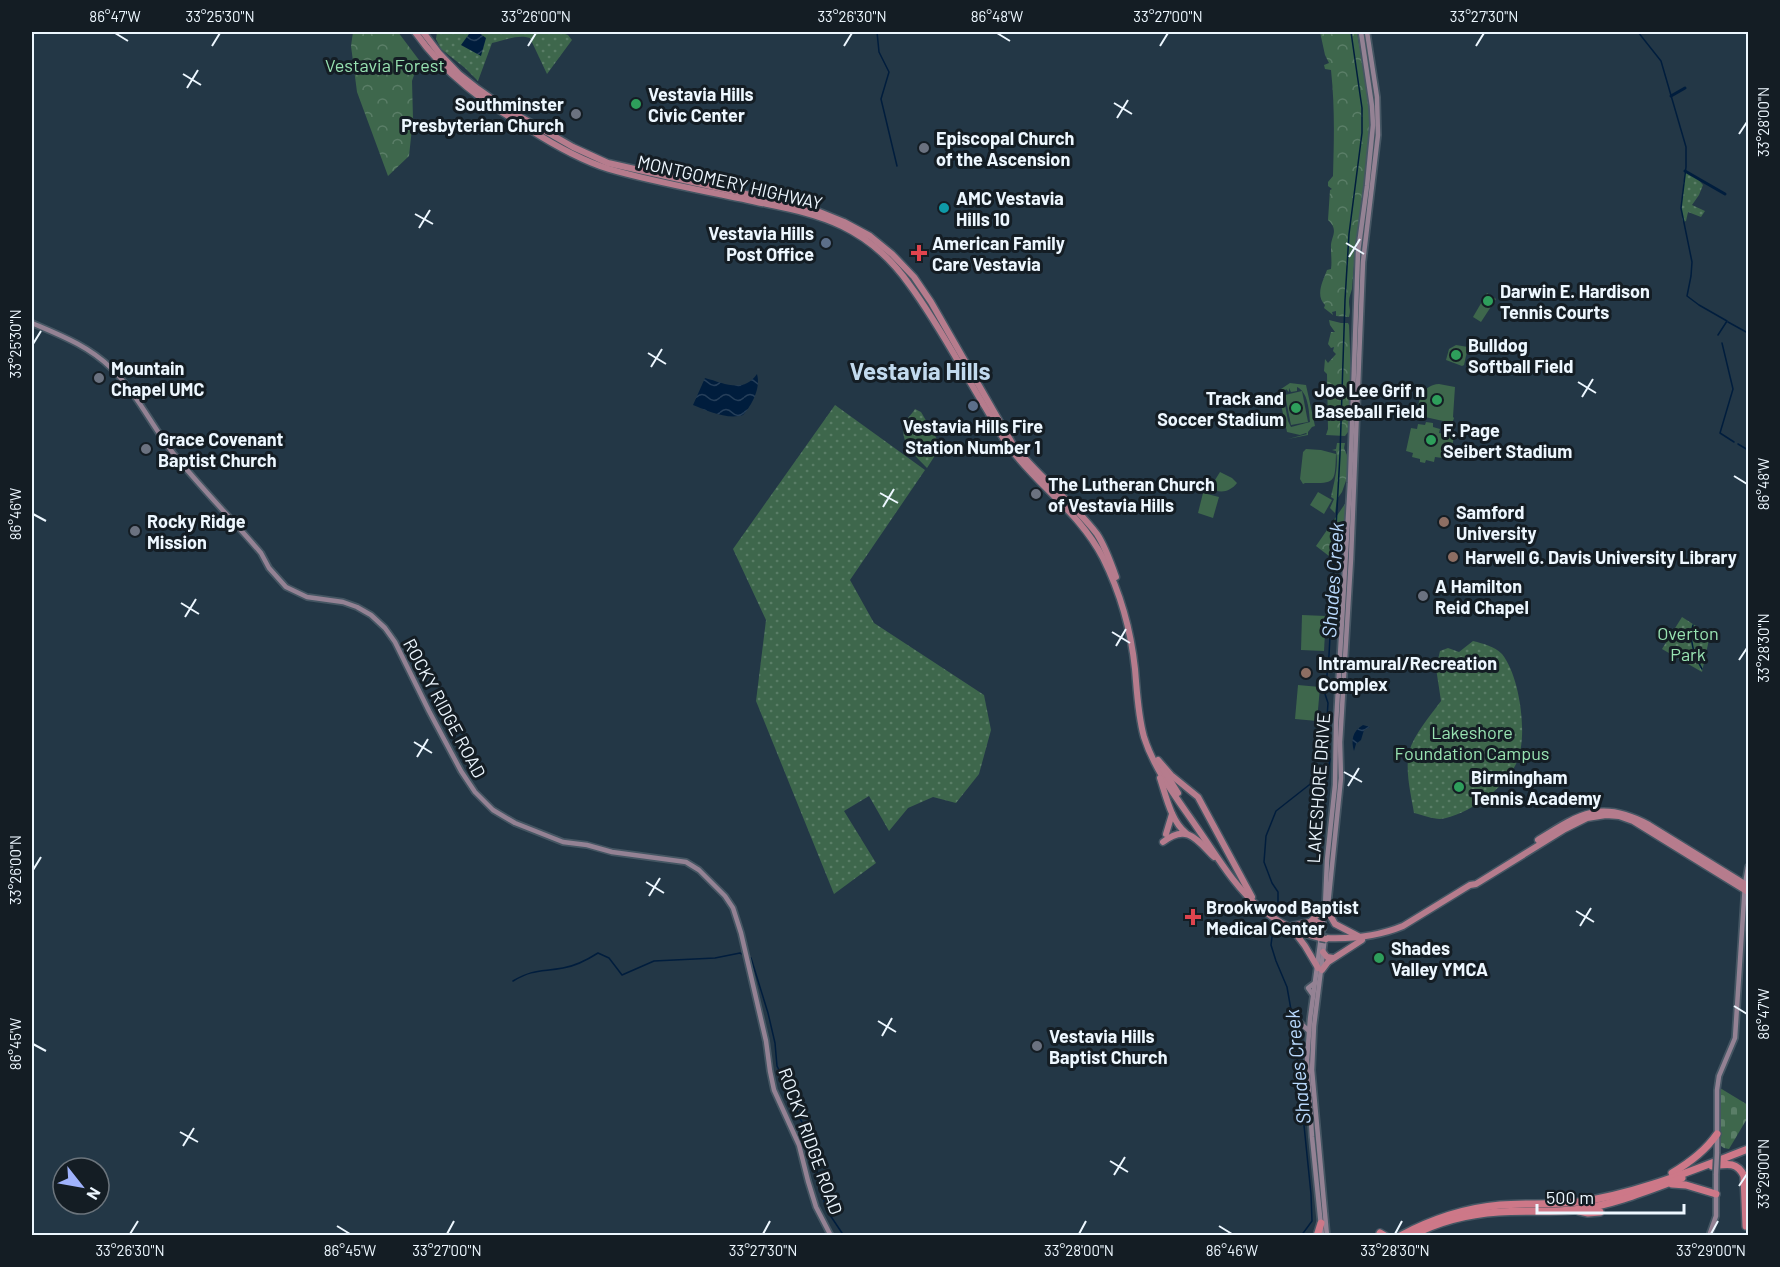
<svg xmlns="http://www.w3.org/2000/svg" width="1780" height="1267" font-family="Barlow,sans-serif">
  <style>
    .green { fill: url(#green-dots) }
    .forest { fill: url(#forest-crowns) }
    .cemetery { fill: url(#cemetery-stones) }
    .pitch { fill: #3e674c; fill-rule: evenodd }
    .water { fill: url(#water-waves) }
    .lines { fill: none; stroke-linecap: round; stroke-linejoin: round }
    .stream { stroke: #001d3d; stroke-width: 1.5 }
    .canal { stroke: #001d3d; stroke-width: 3 }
    .secondary-casing { stroke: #455663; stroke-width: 8 }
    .primary-casing { stroke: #455663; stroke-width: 9 }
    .trunk-casing { stroke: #455663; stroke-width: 10 }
    .secondary { stroke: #948294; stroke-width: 4.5 }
    .primary { stroke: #b67c8d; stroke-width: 6 }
    .trunk { stroke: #cd7888; stroke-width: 7 }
    .secondary-bridge-casing { stroke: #455663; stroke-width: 8; stroke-linecap: butt }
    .primary-bridge-casing { stroke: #455663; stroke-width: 9; stroke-linecap: butt }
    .secondary-bridge { stroke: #948294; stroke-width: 4.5 }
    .primary-bridge { stroke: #b67c8d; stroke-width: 6 }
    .ticks { fill: none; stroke: #edf7ff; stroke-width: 2 }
    .leisure-dot { fill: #2e9e5b; stroke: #141d24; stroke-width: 2 }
    .worship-dot { fill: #6b7280; stroke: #141d24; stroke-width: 2 }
    .culture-dot { fill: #0f9aa8; stroke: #141d24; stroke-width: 2 }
    .service-dot { fill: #5c6f8a; stroke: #141d24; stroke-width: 2 }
    .health-dot { fill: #e0444e; stroke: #141d24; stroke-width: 2 }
    .education-dot { fill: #8d6e63; stroke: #141d24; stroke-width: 2 }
    .labels { text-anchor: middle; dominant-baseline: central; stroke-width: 6; stroke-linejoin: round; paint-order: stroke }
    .park-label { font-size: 18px; fill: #98e3b2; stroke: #141d24 }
    .poi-label { font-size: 18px; font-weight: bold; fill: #edf7ff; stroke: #141d24; text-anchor: start }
    .street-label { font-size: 18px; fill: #edf7ff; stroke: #141d24 }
    .water-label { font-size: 20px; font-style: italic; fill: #badafe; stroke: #141d24 }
    .district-label { font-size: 24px; font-weight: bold; fill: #c2daee; stroke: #141d24 }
    .neatline { fill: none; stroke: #edf7ff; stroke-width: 2 }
    .ticks-label { font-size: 15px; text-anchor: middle; fill: #edf7ff }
  </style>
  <defs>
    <pattern id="green-dots" width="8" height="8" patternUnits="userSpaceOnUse" patternTransform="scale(1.5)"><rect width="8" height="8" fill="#3e674c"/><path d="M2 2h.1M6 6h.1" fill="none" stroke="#5a7e67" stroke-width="1.8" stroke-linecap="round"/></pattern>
    <pattern id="forest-crowns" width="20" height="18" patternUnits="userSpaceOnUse" patternTransform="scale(1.5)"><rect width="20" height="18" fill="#3e674c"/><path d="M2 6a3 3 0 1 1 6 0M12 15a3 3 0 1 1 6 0" fill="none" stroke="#5a7e67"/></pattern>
    <pattern id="cemetery-stones" width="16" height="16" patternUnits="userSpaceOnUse" patternTransform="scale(1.5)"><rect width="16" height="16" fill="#3e674c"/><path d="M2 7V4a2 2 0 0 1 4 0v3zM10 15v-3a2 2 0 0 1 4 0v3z" fill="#5a7e67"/></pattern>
    <pattern id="water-waves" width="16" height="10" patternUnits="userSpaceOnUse" patternTransform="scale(1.5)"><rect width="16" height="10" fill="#001d3d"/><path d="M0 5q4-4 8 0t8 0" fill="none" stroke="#263f5a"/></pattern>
  </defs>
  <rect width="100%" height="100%" fill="#233746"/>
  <g class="green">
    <path d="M437,32H559L568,35L572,40L547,74L530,38C519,34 504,40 492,43L478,81L465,68L441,49L436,39Z"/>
    <path d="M1685,171L1696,177L1703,185L1699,195L1692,205L1705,211L1701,217L1688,212L1686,221L1683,222L1681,208Z"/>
    <path d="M835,405L925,470L850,580L874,623L984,695L991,730L979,774L956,803L933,797L908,808L889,831L869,796L844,811L876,863L834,894L756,701L766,620L733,549Z"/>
    <path d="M915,409L921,412L941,446L927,468C916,456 900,444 904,426C905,420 912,414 915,409Z"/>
    <path d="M1682,617L1710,635L1702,672L1662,649Z"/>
    <path d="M1473,641C1484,644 1494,646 1502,654C1520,676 1529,739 1516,764C1505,788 1467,816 1440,819C1433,819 1422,815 1414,813C1411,794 1405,772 1409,752C1414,734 1430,716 1441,701L1436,668L1440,651L1448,648L1459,652Z"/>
  </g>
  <g class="forest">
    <path d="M353,32H398L419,60L412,81L413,119L409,156L388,176L357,92L351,46Z"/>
    <path d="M1320,32H1357C1359,46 1362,58 1365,72C1369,90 1371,110 1370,128C1369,182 1355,235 1352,289C1351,293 1349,297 1349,301C1349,309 1351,309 1349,317L1336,316V311L1332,312L1333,315L1324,308L1325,305C1315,295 1323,281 1327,270L1331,269C1332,262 1331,256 1331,248C1330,237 1340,231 1328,220L1330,190L1332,189L1328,186V182L1333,176C1334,140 1335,107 1331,70L1325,69L1324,65L1329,63L1325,55Z"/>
    <path d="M1329,320L1341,323H1348L1349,325L1351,373L1348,432L1345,436L1326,435L1328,429L1327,374L1324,371L1325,359L1328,363L1336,354L1333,351L1334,347L1331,348L1328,344L1331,332H1335L1330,325Z"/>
    <path d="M1337,443H1345L1344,448L1348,458V475L1342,492L1337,499L1335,513L1330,508L1334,499L1331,497C1334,482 1339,467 1336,451L1332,450L1336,449Z"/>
    <path d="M1347,501L1344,541L1343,546L1338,549V563L1316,546Z"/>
  </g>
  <path class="cemetery" d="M1720,1088L1748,1105V1117L1729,1149L1724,1148L1721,1146Z"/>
  <g class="pitch">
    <path d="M1487,293L1496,299L1481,322L1473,317Z"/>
    <path d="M1456,345L1468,347L1464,365L1462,366L1446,360L1449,349Z"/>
    <path d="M1290,383L1306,385L1315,426L1312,427L1308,432V435L1288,439L1307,434L1306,433L1300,435L1287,432L1278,391ZM1297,387C1308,392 1309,410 1310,422L1291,427L1288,421L1283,394L1286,389L1289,392V388L1291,392L1297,391Z"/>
    <path d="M1439,384L1455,387L1453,417L1454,418L1453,421L1448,425L1443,423V421L1416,415C1419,400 1422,385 1439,384Z"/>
    <path d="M1302,391L1308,422L1291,425L1285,395Z"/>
    <path d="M1426,422L1433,423V427L1440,429L1439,433L1454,436L1450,459L1435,457L1434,462L1426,460L1425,463L1420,462V459L1412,457L1413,453L1406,451L1411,428L1417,429L1418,424L1425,425Z"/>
    <path d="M1306,449L1321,450L1336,454C1335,485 1335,483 1305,483L1303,484L1300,479L1303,452Z"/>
    <path d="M1220,472L1232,478L1237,483C1230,492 1220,494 1210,488Z"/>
    <path d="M1318,492L1332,500L1324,514L1310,505Z"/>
    <path d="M1203,493L1219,497L1213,518L1198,513Z"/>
    <path d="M1302,615L1326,616L1324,651L1301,650Z"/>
    <path d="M1298,685L1320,687L1317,721L1295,719Z"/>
  </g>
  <g class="water">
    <path d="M473,32H478L486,38L481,56L461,45L469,34Z"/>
    <path d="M757,374C761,388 752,405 743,415C728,420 707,411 693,405L705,378C724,383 743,394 757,374Z"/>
    <path d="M1363,725L1370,727L1364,730L1361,740L1356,744L1354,751C1351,741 1352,731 1363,725Z"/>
  </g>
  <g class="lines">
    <g class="stream">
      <path d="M877,32L879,52L889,72L881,99L897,166"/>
      <path d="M1638,32L1661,61L1686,147V167L1681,208L1692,262L1691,276L1687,296L1699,305L1727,321L1718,335"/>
      <path d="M1728,322L1748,333"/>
      <path d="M1722,343L1733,389L1720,433L1734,442"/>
      <path d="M1738,444L1748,450"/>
      <path d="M1748,468V471"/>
      <path d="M1693,625C1688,639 1695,657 1702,669"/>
      <path d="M1275,917L1278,904V892L1272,883L1264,862L1266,836L1276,811L1323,774L1329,765L1330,759L1325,748L1328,703L1325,694L1329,655L1340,454L1345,300L1349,234L1362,133V108L1351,32"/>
      <path d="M1274,921L1271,945L1276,961L1287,987L1294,1027L1311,1194L1312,1221L1301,1236"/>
      <path d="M748,957L751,958L768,1013L775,1043L777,1066L793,1098L799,1117L806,1129L808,1144L813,1154L826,1209L844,1236"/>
      <path d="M513,981C533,969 541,972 563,968C576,966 587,960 598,953L609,958L622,975L654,961L715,958L740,953L744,955"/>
    </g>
    <g class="canal">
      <path d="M1671,96L1685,88"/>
      <path d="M1685,171L1725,194"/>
    </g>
    <g class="secondary-casing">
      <g id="secondary">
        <path d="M32,323C60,335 89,346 111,368C136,392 152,426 173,453C201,488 232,519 261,553L269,568L286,587L307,597L343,602L357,607L371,615L385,628L395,642L429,711L461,771L475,792L493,810L515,823L563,842L587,845L612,852L686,862L699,870L725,896L733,908L741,933L766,1041L770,1071L774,1090L799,1145L808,1181L816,1207L831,1236"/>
        <path d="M1328,905L1341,778L1340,742L1351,559L1363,262L1378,135L1377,97L1367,32"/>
        <path d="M1325,937L1314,1026L1312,1070L1327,1236"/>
        <path d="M1313,995L1308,988L1316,982"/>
        <path d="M1298,1021L1309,1031"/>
        <path d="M1717,1153V1090L1719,1076L1735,1038L1745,884L1748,867"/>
        <path d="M1322,1236L1312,1137L1307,1060L1310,1019L1325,907L1327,860L1335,785L1336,724L1350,483L1358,252L1367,186L1373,125L1372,106L1361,32"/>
        <path d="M1709,1236L1716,1216V1174"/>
      </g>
    </g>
    <g class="primary-casing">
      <g id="primary">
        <path d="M415,32C446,76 484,102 529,129C554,145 580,160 609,169C657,183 707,191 757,202C786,208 815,213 842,226C869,239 892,260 909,284C938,323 960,366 985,407C993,420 1000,435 1010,448C1039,487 1080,513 1103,558C1120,592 1131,631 1135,669C1137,692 1138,716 1144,737C1155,772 1180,802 1200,832C1218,858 1235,887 1259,907C1277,922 1297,933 1320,938"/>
        <path d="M423,32L439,53L459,74L478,89L505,108L573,147L608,163L812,209L844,222L870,236L892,254L914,277L931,302L1012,443C1037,476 1072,501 1097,534C1105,546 1111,563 1116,577"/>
        <path d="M1158,760L1171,775L1198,797L1252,897"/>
        <path d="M1163,769L1178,793"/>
        <path d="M1160,778C1166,796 1171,821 1186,833"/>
        <path d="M1166,834L1172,814"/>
        <path d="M1538,840C1579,814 1601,799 1649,825L1748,886"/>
        <path d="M1163,842C1187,823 1197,840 1214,857"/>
        <path d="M1327,910L1335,924L1358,936"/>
        <path d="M1313,920L1321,924L1323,928"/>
        <path d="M1292,926L1310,922L1325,907"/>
        <path d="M1293,930L1305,946L1318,968"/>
        <path d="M1326,938C1352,939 1379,936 1403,926L1470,885L1476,884L1565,829L1587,818L1606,815L1619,816L1633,821L1748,892"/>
        <path d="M1323,952L1327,957L1333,958"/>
        <path d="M1322,970L1328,962L1362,940"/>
      </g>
    </g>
    <g class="trunk-casing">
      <g id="trunk">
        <path d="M1712,1166C1726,1164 1737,1161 1744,1176L1746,1226"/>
        <path d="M1672,1173C1689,1163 1706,1150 1717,1134"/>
        <path d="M1672,1184L1686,1185L1716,1194"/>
        <path d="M1579,1211L1588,1213L1600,1212"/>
        <path d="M1380,1233L1385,1236"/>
        <path d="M1317,1236L1321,1223"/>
        <path d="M1400,1236C1432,1219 1465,1208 1500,1205C1526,1203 1552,1205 1578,1202C1637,1194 1693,1170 1748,1149"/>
        <path d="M1411,1236C1439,1221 1468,1214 1499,1212C1526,1210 1554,1213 1581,1209C1616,1204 1649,1190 1682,1178"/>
      </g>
    </g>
    <use href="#secondary" class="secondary"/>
    <use href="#primary" class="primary"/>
    <use href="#trunk" class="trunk"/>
    <g class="secondary-bridge-casing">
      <path id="secondary-bridge" d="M1716,1174L1717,1153"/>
    </g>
    <g class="primary-bridge-casing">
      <path id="primary-bridge" d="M1320,938L1326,939"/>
    </g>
    <use href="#secondary-bridge" class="secondary-bridge"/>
    <use href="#primary-bridge" class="primary-bridge"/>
  </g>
  <path class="ticks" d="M115,33L128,41M997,33L1010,41M212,46L220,33M528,46L536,33M844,46L852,33M1160,46L1168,33M1476,46L1484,33M183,74L201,85M187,88L198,70M1114,103L1132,114M1117,118L1128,100M1739,134L1747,122M415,214L433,224M419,228L430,210M1346,243L1364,254M1349,257L1360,239M33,344L41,331M648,353L666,364M651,367L662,349M1578,382L1596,393M1582,397L1593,379M1734,476L1747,484M880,493L898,503M883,507L894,489M33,514L46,521M181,603L199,614M185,617L196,599M1112,632L1130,643M1116,646L1126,629M1739,660L1747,648M414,742L432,753M417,757L428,739M1344,772L1362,782M1348,786L1359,768M33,870L41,857M646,882L664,893M649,896L660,878M1576,911L1594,922M1580,926L1591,908M1734,1006L1747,1014M878,1021L896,1032M882,1036L892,1018M33,1044L46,1051M180,1132L198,1142M183,1146L194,1128M1110,1161L1128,1172M1114,1175L1125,1157M1739,1186L1747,1174M337,1226L350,1234M1219,1226L1232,1234M130,1234L138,1221M447,1234L454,1221M763,1234L770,1221M1079,1234L1086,1221M1395,1234L1402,1221M1711,1234L1718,1221"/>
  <g class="leisure-dot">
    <circle cx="636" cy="104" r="6"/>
    <circle cx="1488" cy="301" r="6"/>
    <circle cx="1456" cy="355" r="6"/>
    <circle cx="1437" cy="400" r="6"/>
    <circle cx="1296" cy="408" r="6"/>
    <circle cx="1431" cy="440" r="6"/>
    <circle cx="1459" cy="787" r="6"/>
    <circle cx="1379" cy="958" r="6"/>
  </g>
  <g class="worship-dot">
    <circle cx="576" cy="114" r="6"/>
    <circle cx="924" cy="148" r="6"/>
    <circle cx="99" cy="378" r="6"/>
    <circle cx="146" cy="449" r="6"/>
    <circle cx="1036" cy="494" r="6"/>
    <circle cx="135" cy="531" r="6"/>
    <circle cx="1423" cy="596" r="6"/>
    <circle cx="1037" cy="1046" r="6"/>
  </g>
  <circle class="culture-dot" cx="944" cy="208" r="6"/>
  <g class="service-dot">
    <circle cx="826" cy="243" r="6"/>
    <circle cx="973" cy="406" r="6"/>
  </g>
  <g class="health-dot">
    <path d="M916 244h6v6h6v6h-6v6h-6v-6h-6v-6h6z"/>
    <path d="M1190 908h6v6h6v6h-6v6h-6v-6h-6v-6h6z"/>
  </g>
  <g class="education-dot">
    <circle cx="1444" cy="522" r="6"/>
    <circle cx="1453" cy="557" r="6"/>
    <circle cx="1306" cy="673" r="6"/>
  </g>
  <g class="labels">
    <g class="park-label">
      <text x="385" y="65">Vestavia Forest</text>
      <text x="1688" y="633">Overton<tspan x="1688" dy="21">Park</tspan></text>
      <text x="1472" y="732">Lakeshore<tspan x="1472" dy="21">Foundation Campus</tspan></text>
    </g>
    <g class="poi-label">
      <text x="648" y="94">Vestavia Hills<tspan x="648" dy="21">Civic Center</tspan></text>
      <text x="564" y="104" text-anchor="end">Southminster<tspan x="564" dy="21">Presbyterian Church</tspan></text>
      <text x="936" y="138">Episcopal Church<tspan x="936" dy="21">of the Ascension</tspan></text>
      <text x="956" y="198">AMC Vestavia<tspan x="956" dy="21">Hills 10</tspan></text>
      <text x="814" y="233" text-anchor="end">Vestavia Hills<tspan x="814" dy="21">Post Office</tspan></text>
      <text x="932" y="243">American Family<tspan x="932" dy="21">Care Vestavia</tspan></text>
      <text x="1500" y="291">Darwin E. Hardison<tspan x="1500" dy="21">Tennis Courts</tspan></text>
      <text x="1468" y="345">Bulldog<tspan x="1468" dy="21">Softball Field</tspan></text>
      <text x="111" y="368">Mountain<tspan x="111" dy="21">Chapel UMC</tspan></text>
      <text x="1425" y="390" text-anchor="end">Joe Lee Grif n<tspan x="1425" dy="21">Baseball Field</tspan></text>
      <text x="1284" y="398" text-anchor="end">Track and<tspan x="1284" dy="21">Soccer Stadium</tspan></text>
      <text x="973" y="426" text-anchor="middle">Vestavia Hills Fire<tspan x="973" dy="21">Station Number 1</tspan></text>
      <text x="1443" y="430">F. Page<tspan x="1443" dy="21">Seibert Stadium</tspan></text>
      <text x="158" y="439">Grace Covenant<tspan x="158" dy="21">Baptist Church</tspan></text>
      <text x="1048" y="484">The Lutheran Church<tspan x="1048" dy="21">of Vestavia Hills</tspan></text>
      <text x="1456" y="512">Samford<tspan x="1456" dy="21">University</tspan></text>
      <text x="147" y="521">Rocky Ridge<tspan x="147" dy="21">Mission</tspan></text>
      <text x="1465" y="557">Harwell G. Davis University Library</text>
      <text x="1435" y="586">A Hamilton<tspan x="1435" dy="21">Reid Chapel</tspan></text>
      <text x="1318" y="663">Intramural/Recreation<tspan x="1318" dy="21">Complex</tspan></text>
      <text x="1471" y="777">Birmingham<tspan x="1471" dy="21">Tennis Academy</tspan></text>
      <text x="1206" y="907">Brookwood Baptist<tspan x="1206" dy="21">Medical Center</tspan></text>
      <text x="1391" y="948">Shades<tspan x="1391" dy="21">Valley YMCA</tspan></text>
      <text x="1049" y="1036">Vestavia Hills<tspan x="1049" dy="21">Baptist Church</tspan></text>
    </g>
    <g class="street-label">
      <text transform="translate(730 182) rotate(13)">MONTGOMERY HIGHWAY</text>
      <text transform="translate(445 708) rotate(62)">ROCKY RIDGE ROAD</text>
      <text transform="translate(1318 788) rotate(-86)">LAKESHORE DRIVE</text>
      <text transform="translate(811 1141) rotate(70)">ROCKY RIDGE ROAD</text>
    </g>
    <g class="water-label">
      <text transform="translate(1332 580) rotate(-86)">Shades Creek</text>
      <text transform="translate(1297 1067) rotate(-96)">Shades Creek</text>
    </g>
    <g class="district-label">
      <text x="920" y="370">Vestavia Hills</text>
    </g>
  </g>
  <rect width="1780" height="1267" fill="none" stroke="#141d24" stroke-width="66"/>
  <g transform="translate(81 1186) rotate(121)"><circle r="28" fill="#141d24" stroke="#6b747c" stroke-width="1.5"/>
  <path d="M0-4.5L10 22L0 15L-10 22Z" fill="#a0b3fd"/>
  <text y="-9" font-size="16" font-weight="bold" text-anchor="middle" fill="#edf7ff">N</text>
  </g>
  <path d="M1537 1204v9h147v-9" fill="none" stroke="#edf7ff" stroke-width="3"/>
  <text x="1546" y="1204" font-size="18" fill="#edf7ff" stroke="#141d24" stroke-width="4.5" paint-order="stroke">500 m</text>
  <rect x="33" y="33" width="1714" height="1201" class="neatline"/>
  <g class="ticks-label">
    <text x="115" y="22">86°47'W</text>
    <text x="220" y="22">33°25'30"N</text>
    <text x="536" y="22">33°26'00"N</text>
    <text x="852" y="22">33°26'30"N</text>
    <text x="997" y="22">86°48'W</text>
    <text x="1168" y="22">33°27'00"N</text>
    <text x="1484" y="22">33°27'30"N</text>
    <text transform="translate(1764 122) rotate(-90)" y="5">33°28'00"N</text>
    <text transform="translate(16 344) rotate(-90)" y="5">33°25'30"N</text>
    <text transform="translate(1764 484) rotate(-90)" y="5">86°48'W</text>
    <text transform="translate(16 514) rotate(-90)" y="5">86°46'W</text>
    <text transform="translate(1764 648) rotate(-90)" y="5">33°28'30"N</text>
    <text transform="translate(16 870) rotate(-90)" y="5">33°26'00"N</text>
    <text transform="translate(1764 1014) rotate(-90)" y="5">86°47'W</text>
    <text transform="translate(16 1044) rotate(-90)" y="5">86°45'W</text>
    <text transform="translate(1764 1174) rotate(-90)" y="5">33°29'00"N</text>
    <text x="130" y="1256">33°26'30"N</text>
    <text x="350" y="1256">86°45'W</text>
    <text x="447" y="1256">33°27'00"N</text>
    <text x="763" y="1256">33°27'30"N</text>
    <text x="1079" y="1256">33°28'00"N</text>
    <text x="1232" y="1256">86°46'W</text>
    <text x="1395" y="1256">33°28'30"N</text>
    <text x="1711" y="1256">33°29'00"N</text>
  </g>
</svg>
